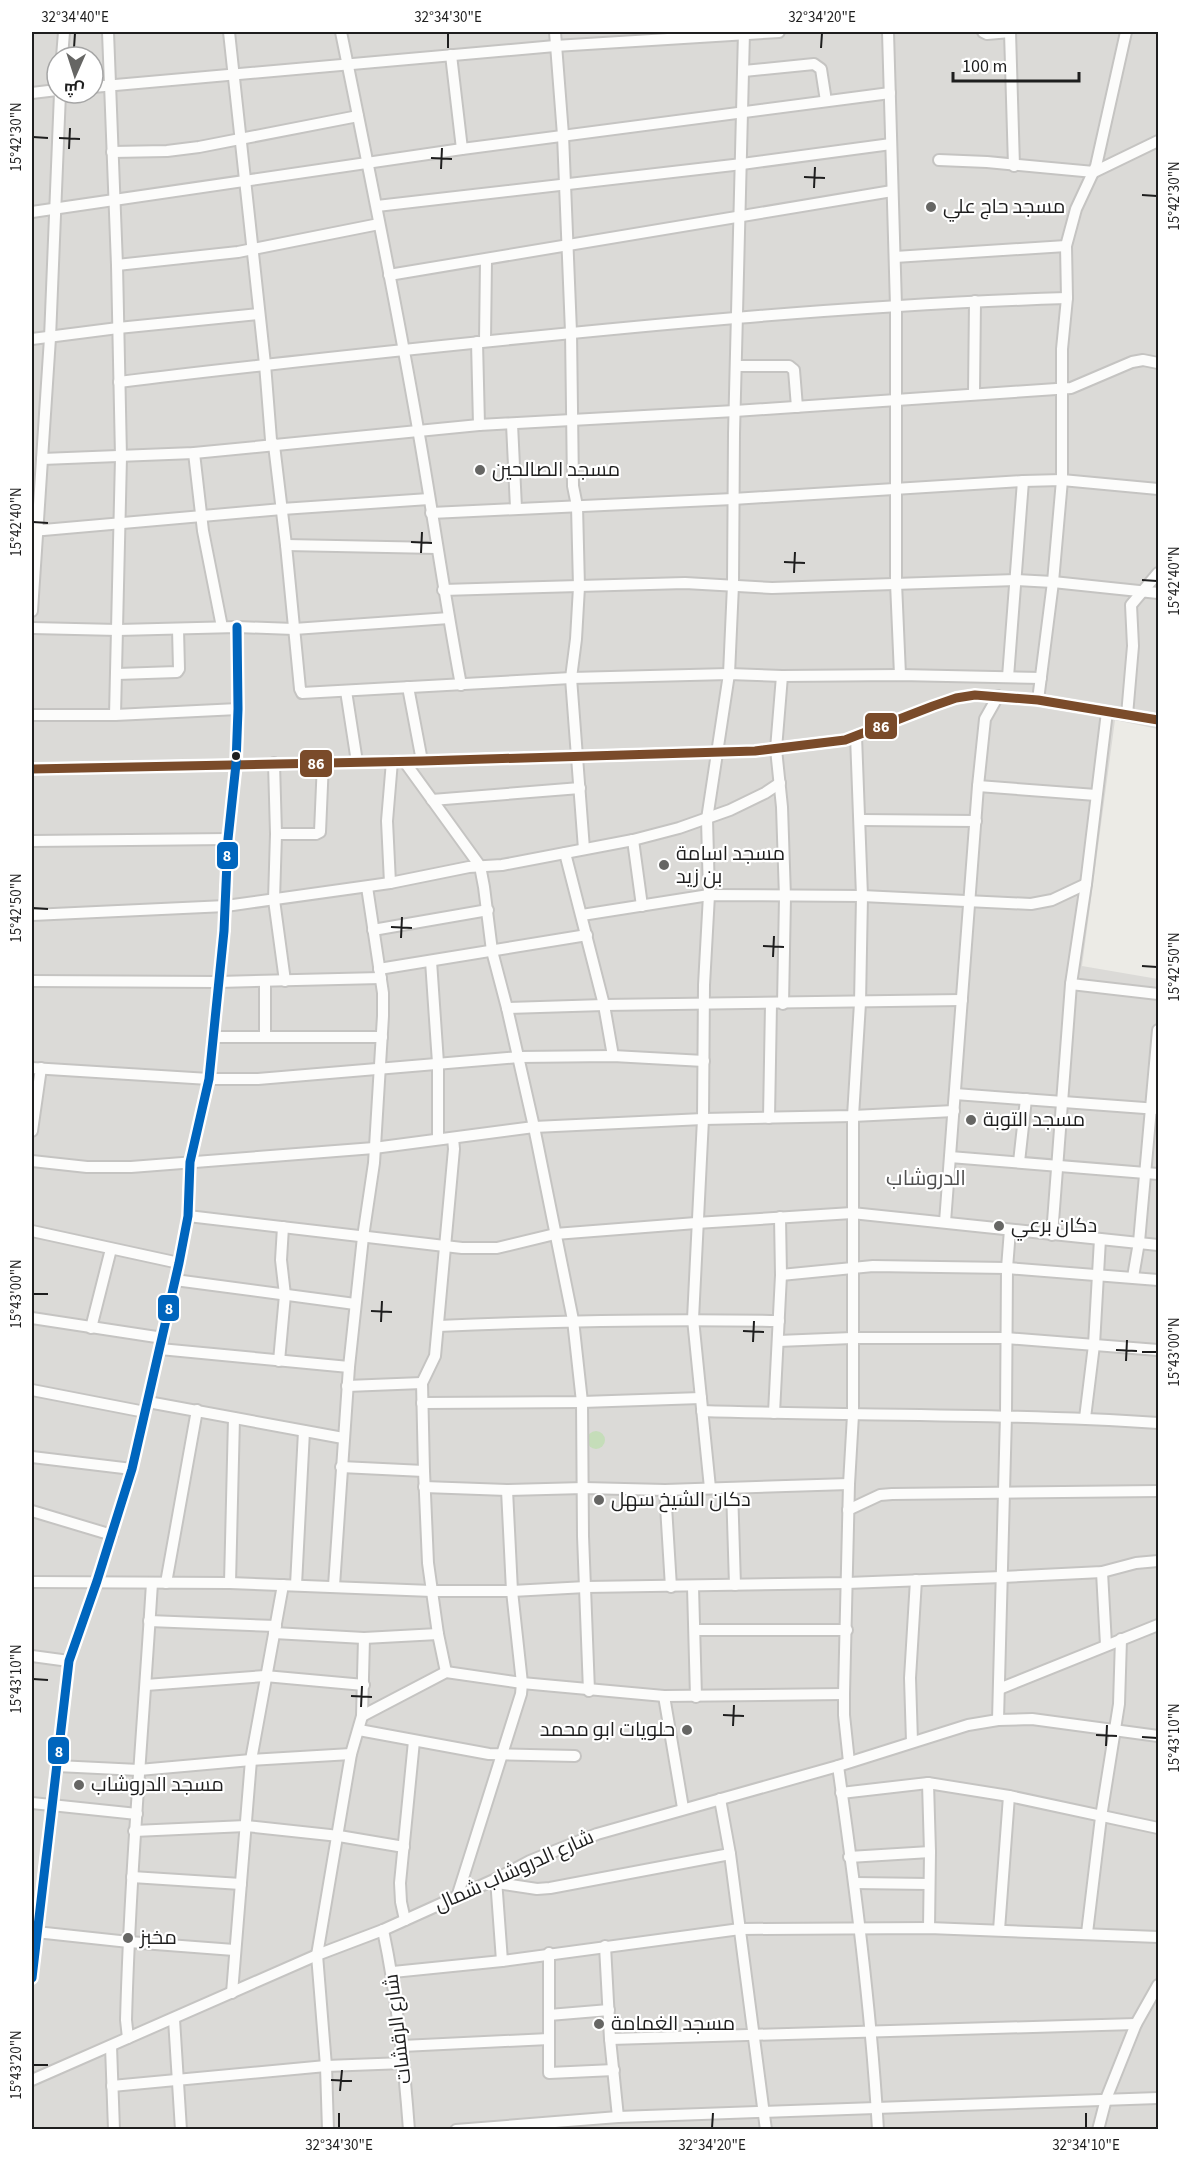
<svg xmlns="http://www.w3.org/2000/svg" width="1190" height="2161" font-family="'Source Sans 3',Cairo,sans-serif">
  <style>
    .residential { fill: #dbdad7; fill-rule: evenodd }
    .forest { fill: #c5ddb9 }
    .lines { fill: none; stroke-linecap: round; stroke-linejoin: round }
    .minor-casing { stroke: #c5c4c2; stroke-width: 14 }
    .minor { stroke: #fcfcfb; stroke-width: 10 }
    .bus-1-casing { stroke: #fff; stroke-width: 14 }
    .bus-2-casing { stroke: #fff; stroke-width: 14 }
    .bus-1 { stroke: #7a4b2a; stroke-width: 9 }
    .bus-2 { stroke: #0065bd; stroke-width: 9 }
    .ticks { fill: none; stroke: #1e1e1e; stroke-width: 2 }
    .poi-dot { fill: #666664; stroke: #fff; stroke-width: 2 }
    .bus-dot { fill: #1e1e1e; stroke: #fff; stroke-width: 2 }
    .labels { text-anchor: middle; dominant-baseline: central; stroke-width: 4.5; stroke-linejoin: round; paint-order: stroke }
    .poi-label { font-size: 20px; fill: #1e1e1e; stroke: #fff; text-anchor: start }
    .street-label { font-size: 20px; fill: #1e1e1e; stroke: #fff }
    .neighbourhood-label { font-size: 21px; fill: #515151; stroke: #fff }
    .line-badge { stroke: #fff; stroke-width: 2 }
    .badge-label { font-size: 16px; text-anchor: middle; font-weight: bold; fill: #fff }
    .neatline { fill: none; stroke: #1e1e1e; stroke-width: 2 }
    .ticks-label { font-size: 15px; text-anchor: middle; fill: #1e1e1e }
  </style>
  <rect width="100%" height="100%" fill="#ecebe6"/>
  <path class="residential" d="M32,32H1158V729L1115,720L1082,966L1158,979V2129L32,2130ZM57,57H93V93H57Z"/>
  <circle class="forest" cx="596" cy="1440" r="9"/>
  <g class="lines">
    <g class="minor-casing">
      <g id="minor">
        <path d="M108,32L117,265L121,457L115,715"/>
        <path d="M229,32L265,364L271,440L274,445L286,545L300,689L302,693L571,678L729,674L782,676L900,675L1041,678"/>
        <path d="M341,32C368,164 395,296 418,429C433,514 445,600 461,685"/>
        <path d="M555,32L563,135L571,332L573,486L577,506L579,587L576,639L571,678L584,849"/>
        <path d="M888,32L896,306V583L900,675"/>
        <path d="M983,32L987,34L1010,32L1014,166"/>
        <path d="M451,55L462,149"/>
        <path d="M62,57L64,32"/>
        <path d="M744,71L814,64L821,69L826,101"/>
        <path d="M93,87L555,46L779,32"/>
        <path d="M32,93L57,90"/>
        <path d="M112,152L167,151L199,147L358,116"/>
        <path d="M939,160L987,162L1094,172L1158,141"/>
        <path d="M377,206L742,164L891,144"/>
        <path d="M32,212L462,149L890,93"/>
        <path d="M895,257L1066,246"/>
        <path d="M117,265L238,252L379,224"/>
        <path d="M389,275L892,191"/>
        <path d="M32,339L118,328L258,314"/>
        <path d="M485,341L486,260"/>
        <path d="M477,342L479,425"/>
        <path d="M737,366H789L794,370L797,407"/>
        <path d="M119,382C214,370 309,360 404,350C625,327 845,305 1067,298"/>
        <path d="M974,393L975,301"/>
        <path d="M512,424L516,508"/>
        <path d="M194,453L203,531L222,627"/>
        <path d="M42,459L194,453L479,425L735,411L1071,388L1132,362L1143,360L1158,363"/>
        <path d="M431,513L733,499L1023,481L1062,480L1158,489"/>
        <path d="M32,531L282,509L429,499"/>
        <path d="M286,545L437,548"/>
        <path d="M443,590L685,583L772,588L1016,580L1053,582L1158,593"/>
        <path d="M32,611L50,338L60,93"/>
        <path d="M32,628L118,630L237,627L294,629L449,618"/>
        <path d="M117,674L177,672L179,669L178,629"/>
        <path d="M782,676L776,749L782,807L785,897L783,1004"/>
        <path d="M1008,677L1023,481"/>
        <path d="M408,687L422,761"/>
        <path d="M346,691L357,762"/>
        <path d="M1038,700L1053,582L1062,480V349L1067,298L1066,246L1076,209L1096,166L1126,32"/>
        <path d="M32,715H115L238,709"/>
        <path d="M1127,715L1133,646L1131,605L1158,573"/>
        <path d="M404,761L480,866L484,887L492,951L507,1008L534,1127L573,1320L582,1402L583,1536L589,1691"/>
        <path d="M274,763L276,834L274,900L285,981"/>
        <path d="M32,769L422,761L755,751L845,740L933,706L956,698L975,695L1038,700L1158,720"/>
        <path d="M978,786L1096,795"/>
        <path d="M432,800L580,788"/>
        <path d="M861,820L976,821"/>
        <path d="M276,834H316L320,832L323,762"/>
        <path d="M633,840L642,906"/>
        <path d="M32,841L228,839"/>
        <path d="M565,853L604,1005L613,1056"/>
        <path d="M390,883L387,821L392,761"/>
        <path d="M32,915L226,906L390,883L469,867L502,865L633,840L679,828L730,810L765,793L780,783"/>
        <path d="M582,915L709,895L862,896L1031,904L1052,900L1086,884"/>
        <path d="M373,930L488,910"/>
        <path d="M431,961L438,1063V1139"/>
        <path d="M379,969L587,935"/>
        <path d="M32,981L218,982L381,978"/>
        <path d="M265,981V1037"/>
        <path d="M1071,984L1158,994"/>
        <path d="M507,1008L604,1005L962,1000"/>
        <path d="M213,1037H382"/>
        <path d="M32,1068L209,1079H258L519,1057L613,1056L704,1061"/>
        <path d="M955,1094L1158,1109"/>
        <path d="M769,1118L771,1004"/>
        <path d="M32,1131L41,1068"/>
        <path d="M950,1157L1158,1174"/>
        <path d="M32,1161L87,1167H131L374,1148L534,1127L703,1119L853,1116L954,1111"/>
        <path d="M1019,1162L1026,1099"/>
        <path d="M188,1216L462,1248H497L555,1234L696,1223L852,1213L1158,1245"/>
        <path d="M945,1222L978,786L985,719L998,696"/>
        <path d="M32,1231L179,1263"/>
        <path d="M1052,1235L1071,984L1086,884L1107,712"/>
        <path d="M781,1275L873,1266L1007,1268L1158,1280"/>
        <path d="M1133,1277L1139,1242L1158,1030"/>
        <path d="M175,1280L355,1304"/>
        <path d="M32,1318L163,1338"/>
        <path d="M438,1326C552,1321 665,1319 779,1321"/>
        <path d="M91,1328L111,1249"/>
        <path d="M778,1341L852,1338H1006L1158,1350"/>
        <path d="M160,1349L349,1367"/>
        <path d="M279,1361L285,1295L281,1260L283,1227"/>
        <path d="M347,1386L422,1383"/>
        <path d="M32,1390L145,1412"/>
        <path d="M148,1402L343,1438"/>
        <path d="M422,1403L582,1402L701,1398"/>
        <path d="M702,1411C854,1416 1007,1413 1158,1423"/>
        <path d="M774,1413L781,1275L780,1217"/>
        <path d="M1085,1418L1094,1345L1100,1239"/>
        <path d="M32,1457L132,1469"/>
        <path d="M341,1467L424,1471"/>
        <path d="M424,1487L507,1490L584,1488L665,1490L849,1484"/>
        <path d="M710,1488L693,1319L703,1119L704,985L709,895L707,819L729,674L733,585L734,434L744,32"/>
        <path d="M732,1488L735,1585"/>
        <path d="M665,1490L671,1587"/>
        <path d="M848,1510L880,1495L892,1494L1158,1491"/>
        <path d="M32,1511L112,1535"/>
        <path d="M1102,1572L1106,1645"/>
        <path d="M32,1582L230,1583L432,1591H512L586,1587L847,1583L1002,1577L1102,1572L1136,1563L1158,1561"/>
        <path d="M166,1583L197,1410"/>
        <path d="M230,1583L234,1418"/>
        <path d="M296,1585L304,1431"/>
        <path d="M334,1586L349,1367L363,1237L374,1163L383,1016V993L367,887"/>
        <path d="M693,1587L696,1697"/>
        <path d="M149,1621L276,1626"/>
        <path d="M695,1630H847"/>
        <path d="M274,1633L364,1638L438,1634"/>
        <path d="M32,1656L69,1661"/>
        <path d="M446,1672L438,1634L428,1563L424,1471L422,1383L435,1356L454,1149L453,1138"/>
        <path d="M146,1685L265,1676L364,1685"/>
        <path d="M999,1689L1158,1625"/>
        <path d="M664,1696L683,1808"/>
        <path d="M362,1716L446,1672L522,1683L664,1696L844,1694"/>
        <path d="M998,1720L1006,1415L1007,1268L1010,1230"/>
        <path d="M359,1730L489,1754L575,1756"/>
        <path d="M912,1742L910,1678L916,1580"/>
        <path d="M849,1762L844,1715V1694L849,1484L853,1415V1116L860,1003L862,896L856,736"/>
        <path d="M57,1766L139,1770L251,1760L351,1754"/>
        <path d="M838,1766C855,1886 871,2008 878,2130"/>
        <path d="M928,1783L930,1852L929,1928"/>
        <path d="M841,1793L928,1783L1009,1796L1158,1828"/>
        <path d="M720,1799L730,1854L766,2130"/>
        <path d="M32,1803L137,1814"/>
        <path d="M134,1831L246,1826L339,1836L404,1847"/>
        <path d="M849,1857L930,1852"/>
        <path d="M132,1877L241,1884"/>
        <path d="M496,1879L502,1961"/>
        <path d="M497,1883L537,1889L550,1888L730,1854"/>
        <path d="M854,1883L929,1884"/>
        <path d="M457,1897L521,1694L522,1683L512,1591L507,1490"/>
        <path d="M405,1920L401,1902L400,1883L414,1741"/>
        <path d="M383,1930C397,1996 404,2062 409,2130"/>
        <path d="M999,1930L1009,1796"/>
        <path d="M36,1932L129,1942L234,1950"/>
        <path d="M1087,1933L1101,1817L1119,1704L1121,1639"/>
        <path d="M605,1946L610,2039L618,2117"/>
        <path d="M549,1953V2073L614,2070"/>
        <path d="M393,1972L502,1961L740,1929L929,1928L1158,1937"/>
        <path d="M32,1978L69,1661L97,1581L132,1469L179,1263L188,1216L190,1162L209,1079L224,931L228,839L236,764L238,709L237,627"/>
        <path d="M232,1993L251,1760L283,1585"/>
        <path d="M549,2015L609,2010"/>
        <path d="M174,2019L181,2130"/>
        <path d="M128,2038L126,2020C130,1874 143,1729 152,1583"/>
        <path d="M610,2039L1136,2024"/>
        <path d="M111,2046L114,2130"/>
        <path d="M402,2046L549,2039"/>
        <path d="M32,2080L317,1955L383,1930L496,1879L530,1861L597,1834L838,1766L968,1725L998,1720L1032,1719L1158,1736"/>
        <path d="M112,2086L326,2066L404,2063"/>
        <path d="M328,2130L326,2066L317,1955L351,1754L362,1716L364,1638"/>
        <path d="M456,2130L618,2117L1158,2098"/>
        <path d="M1098,2130L1106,2099L1136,2024L1158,1985"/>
      </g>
    </g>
    <use href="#minor" class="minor"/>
    <g class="bus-1-casing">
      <path id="bus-1" d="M32,769L422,761L755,751L845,740L933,706L956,698L975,695L1038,700L1158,720"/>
    </g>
    <g class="bus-2-casing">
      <path id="bus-2" d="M32,1978L69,1661L97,1581L132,1469L179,1263L188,1216L190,1162L209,1079L224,931L228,839L236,764L238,709L237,627"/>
    </g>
    <use href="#bus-1" class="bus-1"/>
    <use href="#bus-2" class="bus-2"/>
  </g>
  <path class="ticks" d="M74,48L75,33M448,48V33M821,48L822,33M33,137L48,138M59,138L80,139M69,149L70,128M431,158L452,159M441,169L442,148M804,177L825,178M814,188L815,167M1142,195L1157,196M33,522L48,523M411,542L432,543M421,553L422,532M784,562L805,563M794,573L795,552M1142,580L1157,581M33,908L48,909M391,927L412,928M401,938L402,917M763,946L784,947M773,957L774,936M1142,966L1157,967M33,1294H48M371,1311L392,1312M381,1322L382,1301M743,1331L764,1332M753,1342L754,1321M1116,1350L1137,1351M1142,1352H1157M1126,1361L1127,1340M33,1679L48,1680M351,1696L372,1697M361,1707L362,1686M723,1715L744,1716M733,1726L734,1705M1096,1735L1117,1736M1142,1737L1157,1738M1106,1746L1107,1725M33,2065H48M331,2080L352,2081M340,2091L342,2070M339,2128V2113M712,2128L713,2113M1086,2128V2113"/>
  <g class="poi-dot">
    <circle cx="931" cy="207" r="6"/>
    <circle cx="480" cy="470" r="6"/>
    <circle cx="664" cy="865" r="6"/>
    <circle cx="971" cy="1120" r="6"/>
    <circle cx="999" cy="1226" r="6"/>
    <circle cx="599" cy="1500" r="6"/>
    <circle cx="687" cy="1730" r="6"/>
    <circle cx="79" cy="1785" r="6"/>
    <circle cx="128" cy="1938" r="6"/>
    <circle cx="599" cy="2024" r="6"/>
  </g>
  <circle class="bus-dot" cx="236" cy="756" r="5"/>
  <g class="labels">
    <g class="poi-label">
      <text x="943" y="207">مسجد حاج علي</text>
      <text x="492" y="470">مسجد الصالحين</text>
      <text x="676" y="854">مسجد اسامة<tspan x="676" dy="23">بن زيد</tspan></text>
      <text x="983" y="1120">مسجد التوبة</text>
      <text x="1011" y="1226">دكان برعي</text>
      <text x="611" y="1500">دكان الشيخ سهل</text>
      <text x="675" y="1730" text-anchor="end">حلويات ابو محمد</text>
      <text x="91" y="1785">مسجد الدروشاب</text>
      <text x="140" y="1938">مخبز</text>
      <text x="611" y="2024">مسجد الغمامة</text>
    </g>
    <g class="street-label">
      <text transform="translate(514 1871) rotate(-24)">شارع الدروشاب شمال</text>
      <text transform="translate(398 2029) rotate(-97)">شارع الرقشات</text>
    </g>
    <g class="neighbourhood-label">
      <text x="926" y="1178">الدروشاب</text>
    </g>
  </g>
  <g class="line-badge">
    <rect x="864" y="712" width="34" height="28" rx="6" fill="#7a4b2a"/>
    <rect x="299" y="749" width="34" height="29" rx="6" fill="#7a4b2a"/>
    <rect x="216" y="841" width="23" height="29" rx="6" fill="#0065bd"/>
    <rect x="157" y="1294" width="23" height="28" rx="6" fill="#0065bd"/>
    <rect x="47" y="1736" width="23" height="29" rx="6" fill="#0065bd"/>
  </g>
  <g class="badge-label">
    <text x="881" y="732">86</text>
    <text x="316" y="769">86</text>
    <text x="227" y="861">8</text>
    <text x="169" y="1314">8</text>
    <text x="59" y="1757">8</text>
  </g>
  <rect width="1190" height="2161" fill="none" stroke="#ffffff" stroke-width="66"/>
  <g transform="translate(75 75) rotate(183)"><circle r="28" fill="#ffffff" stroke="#a5a5a5" stroke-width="1.5"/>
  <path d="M0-4.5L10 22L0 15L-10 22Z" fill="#666664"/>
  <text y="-9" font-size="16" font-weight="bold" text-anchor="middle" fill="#1e1e1e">ش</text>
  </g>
  <path d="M953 72v9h126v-9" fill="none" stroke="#1e1e1e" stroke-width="3"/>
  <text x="962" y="72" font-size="18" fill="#1e1e1e" stroke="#ffffff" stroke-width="4.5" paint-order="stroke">100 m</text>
  <rect x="33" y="33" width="1124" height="2095" class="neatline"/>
  <g class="ticks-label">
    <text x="75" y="22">32°34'40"E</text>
    <text x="448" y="22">32°34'30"E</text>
    <text x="822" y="22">32°34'20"E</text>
    <text transform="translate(16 137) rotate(-90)" y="5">15°42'30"N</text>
    <text transform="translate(1174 196) rotate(-90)" y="5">15°42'30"N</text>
    <text transform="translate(16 522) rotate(-90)" y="5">15°42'40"N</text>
    <text transform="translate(1174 581) rotate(-90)" y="5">15°42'40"N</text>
    <text transform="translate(16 908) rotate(-90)" y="5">15°42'50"N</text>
    <text transform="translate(1174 967) rotate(-90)" y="5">15°42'50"N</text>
    <text transform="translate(16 1294) rotate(-90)" y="5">15°43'00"N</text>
    <text transform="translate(1174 1352) rotate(-90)" y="5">15°43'00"N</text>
    <text transform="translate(16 1679) rotate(-90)" y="5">15°43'10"N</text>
    <text transform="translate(1174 1738) rotate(-90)" y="5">15°43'10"N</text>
    <text transform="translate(16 2065) rotate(-90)" y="5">15°43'20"N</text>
    <text x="339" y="2150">32°34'30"E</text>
    <text x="712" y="2150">32°34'20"E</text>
    <text x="1086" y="2150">32°34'10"E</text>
  </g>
</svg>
